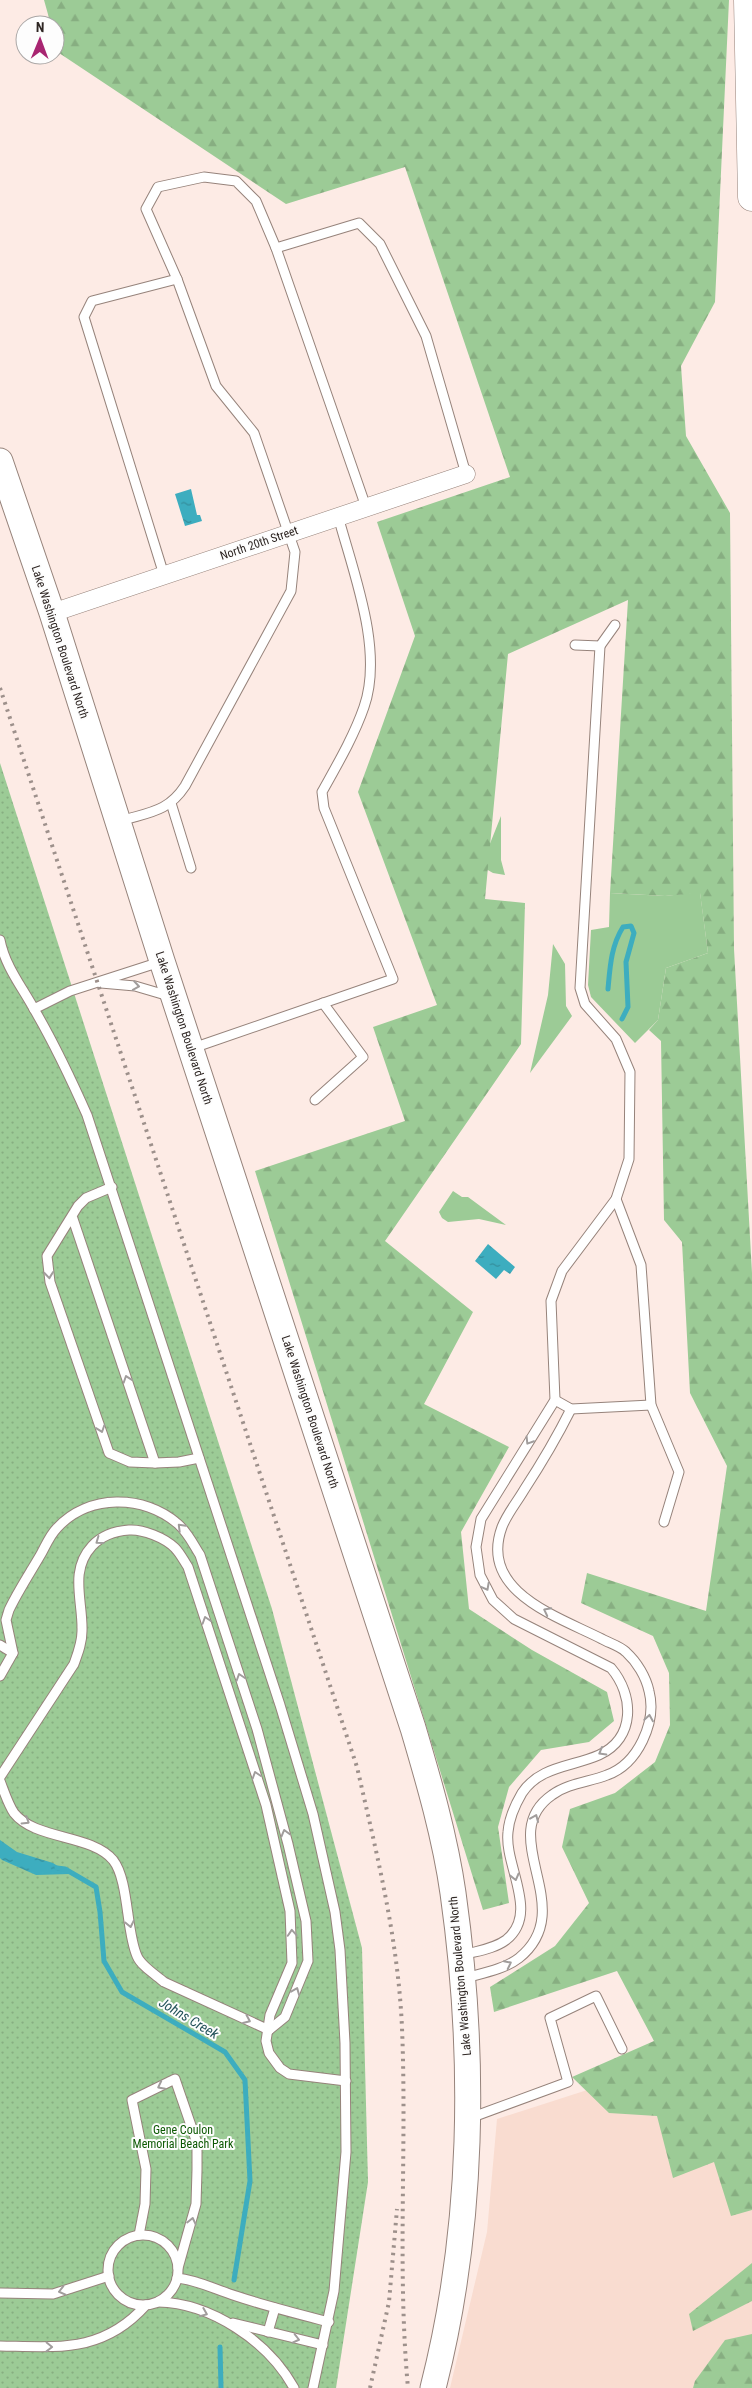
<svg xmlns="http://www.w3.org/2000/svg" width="752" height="2388" font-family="'Roboto Condensed',sans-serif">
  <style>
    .built { fill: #f9dcd0 }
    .green { fill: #9ccb96 }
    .forest { fill: url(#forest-firs) }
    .park { fill: url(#park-dots) }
    .water { fill: url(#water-ripples) }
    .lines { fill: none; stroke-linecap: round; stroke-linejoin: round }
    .stream { stroke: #3dadbf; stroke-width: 5 }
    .lane-casing { stroke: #96837b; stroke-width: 11 }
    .street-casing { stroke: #96837b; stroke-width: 19 }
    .secondary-casing { stroke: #96837b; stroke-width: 27 }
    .highway-casing { stroke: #96837b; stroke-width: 29 }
    .lane { stroke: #fff; stroke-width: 9 }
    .street { stroke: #fff; stroke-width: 18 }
    .secondary { stroke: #fff; stroke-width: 25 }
    .highway { stroke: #fff; stroke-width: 28 }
    .rail { stroke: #9d908b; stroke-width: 4; stroke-dasharray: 2.5 5; stroke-linecap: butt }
    .oneway { stroke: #a19d9c }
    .labels { text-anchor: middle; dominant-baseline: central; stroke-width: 4; stroke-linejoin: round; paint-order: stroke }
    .street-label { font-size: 12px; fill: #2e2623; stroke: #fdfdfd }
    .park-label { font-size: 12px; fill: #0d5904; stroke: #fdfdfd }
    .water-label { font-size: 14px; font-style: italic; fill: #23525a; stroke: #fdfdfd }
  </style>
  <defs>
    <pattern id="forest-firs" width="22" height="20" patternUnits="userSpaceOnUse" patternTransform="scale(1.25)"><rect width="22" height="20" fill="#9ccb96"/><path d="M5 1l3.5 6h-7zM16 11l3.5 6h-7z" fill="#87ae81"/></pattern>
    <pattern id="park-dots" width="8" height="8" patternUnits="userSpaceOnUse" patternTransform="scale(1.25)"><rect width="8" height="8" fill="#9ccb96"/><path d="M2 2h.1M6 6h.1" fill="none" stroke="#87ae81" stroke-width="1.8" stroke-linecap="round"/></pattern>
    <pattern id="water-ripples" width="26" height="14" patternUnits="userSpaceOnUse" patternTransform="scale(1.25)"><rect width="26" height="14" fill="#3dadbf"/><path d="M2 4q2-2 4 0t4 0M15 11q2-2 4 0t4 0" fill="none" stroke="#348d9b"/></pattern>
  </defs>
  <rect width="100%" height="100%" fill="#fdebe5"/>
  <path class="built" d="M752,2037V2388H450L487,2232L497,2119Z"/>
  <g class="green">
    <path d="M501,816V860L505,875L493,873L486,869L487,851Z"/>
    <path d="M700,892L708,953L666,968L658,1020L635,1043L591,997L588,985L591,930L609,927L610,893L665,896Z"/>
    <path d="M553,944L565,964L566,1006L572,1016L530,1073L548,995Z"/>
    <path d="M453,1191L462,1197H468L506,1225L479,1219L448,1222L442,1218L439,1212Z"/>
  </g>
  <g class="forest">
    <path d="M44,0H729L715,302L681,366L686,436L730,513L734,949L752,1273V2210L731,2216L714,2162L673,2178L657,2116L609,2113L572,2077L654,2041L617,1971L494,2012L490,1987L555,1946L589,1903L562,1847L570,1809L615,1793L655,1762L670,1725L669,1673L653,1636L581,1603L587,1573L706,1611L727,1466L690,1393L682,1242L664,1220L661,1041L649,1030L658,1020L666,968L708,953L700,893L665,896L610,893L628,600L508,654L485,899L525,903L521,1044L385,1241L473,1312L424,1404L509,1447L461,1532L469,1609L532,1650L607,1692L614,1721L589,1742L541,1750L509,1787L498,1827L509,1903L483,1910L255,1171L405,1121L373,1027L437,1005L358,792L415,636L377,522L510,477L405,167L286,204L59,53L55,39V25H51Z"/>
    <path d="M752,2263V2301L693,2331L689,2314Z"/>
    <path d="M752,2334V2388H693L695,2381L725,2340Z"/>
  </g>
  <path class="park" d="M0,763L272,1609L362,1948L368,2182L336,2388H0Z"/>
  <g class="water">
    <path d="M191,489L197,515H200L202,521L185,526L175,494Z"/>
    <path d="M488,1244L515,1267L510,1274L504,1270L496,1279L475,1261Z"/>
    <path d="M0,1840L17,1852L53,1863L70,1874L36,1875L2,1860L0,1858Z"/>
  </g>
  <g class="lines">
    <g class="stream">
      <path d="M608,989C610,967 611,946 623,927L631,926L634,933L626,962L628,1007L622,1019"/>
      <path d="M57,1868L65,1869L96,1887L100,1912L104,1961L122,1992L225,2052L245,2080L250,2181L234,2280"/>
      <path d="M220,2347L221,2388"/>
    </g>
    <g class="lane-casing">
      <g id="lane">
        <path d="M276,248L359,223L380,244L426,336L466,474"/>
        <path d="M164,575L84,317L92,301L177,279"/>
        <path d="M575,645L600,646L615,625"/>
        <path d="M171,803L191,868"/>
        <path d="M121,821C149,812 168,812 185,786L291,591L295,552L254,433L216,386L177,279L146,209L158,187L204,177L236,181L256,201L276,248L366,507"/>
        <path d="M0,940C5,966 22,987 34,1009C54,1043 71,1079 87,1115L280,1705L313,1814L335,1912L340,1950L345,2043L346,2152L334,2291L313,2388"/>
        <path d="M101,983L135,986L169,996"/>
        <path d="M34,1009L70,991L160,962"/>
        <path d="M193,1048L393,979L324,808L322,792C337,765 354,736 364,707C384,650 353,572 338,516"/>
        <path d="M315,1100L363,1057L323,1003"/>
        <path d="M616,1199L641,1265L651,1405L679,1472L664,1522"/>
        <path d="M72,1216L155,1463L130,1462L109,1453L50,1282L47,1256L78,1206L86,1198L112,1187"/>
        <path d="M555,1400L571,1409L651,1405"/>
        <path d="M155,1463L179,1462L199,1458"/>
        <path d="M0,1645L13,1653"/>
        <path d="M0,1676L13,1653L6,1620L9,1610C18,1591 30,1573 41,1554C46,1545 50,1535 57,1528C88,1494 144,1494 178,1524C188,1533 193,1544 200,1555L257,1729L288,1844L306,1921L308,1961L285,2017L269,2030"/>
        <path d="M0,1777L74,1664C78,1653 82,1643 82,1631C83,1601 69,1571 92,1546C102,1535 115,1531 129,1530C143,1529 165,1538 175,1548C180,1553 184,1561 188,1567L266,1805L290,1911L292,1963L270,2015L266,2041L269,2053L280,2068L289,2074L346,2081"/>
        <path d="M0,1781C4,1791 8,1804 14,1813C35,1840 91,1834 113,1860C129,1880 126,1932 137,1956C141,1966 156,1975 164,1982L269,2030"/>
        <path d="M463,1955C477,1951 494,1949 506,1940C540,1913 504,1866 508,1832C509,1818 515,1805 522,1793C540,1766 572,1767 599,1755C636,1738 634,1695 611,1668L514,1619L493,1600L480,1575L476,1547L481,1519L555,1400L551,1301L562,1271L616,1199L629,1159L630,1072L616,1039L585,1004L580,988L600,646"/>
        <path d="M465,1978C483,1973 505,1969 519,1958C581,1908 493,1836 552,1795C568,1783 590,1782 607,1775C638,1764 657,1722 649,1691C646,1677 637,1662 626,1652C620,1646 609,1643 602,1639C559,1617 478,1592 502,1527C507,1514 517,1502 524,1490C541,1464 557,1437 571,1409"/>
        <path d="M470,2118L568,2082L550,2018L596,1996L622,2049"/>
        <path d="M139,2235L145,2204L146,2169L132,2100L175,2079L197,2143V2170L196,2204L178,2268"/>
        <circle cx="143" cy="2270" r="35"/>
        <path d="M177,2278C198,2280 216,2290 236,2296C266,2306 298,2314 329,2322"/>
        <path d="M0,2293L53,2294L109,2276"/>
        <path d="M158,2302C211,2303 268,2341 294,2388"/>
        <path d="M233,2323L323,2345"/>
        <path d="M268,2332L275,2308"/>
        <path d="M0,2346C59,2347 103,2353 146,2305"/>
      </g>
    </g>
    <g class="street-casing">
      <path id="street" d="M52,613L466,474"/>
    </g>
    <g class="secondary-casing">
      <path id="secondary" d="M0,461L52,613L162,961L413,1728C429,1782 445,1837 453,1893C476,2056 474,2228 433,2388"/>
    </g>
    <g class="highway-casing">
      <path id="highway" d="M748,0L752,197"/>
    </g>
    <use href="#lane" class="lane"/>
    <use href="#street" class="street"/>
    <use href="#secondary" class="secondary"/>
    <use href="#highway" class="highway"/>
    <g class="rail">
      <path d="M0,688L357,1767C377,1855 398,1938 402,2028C407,2148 397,2269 408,2388"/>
      <path d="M370,2388L389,2302L397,2209"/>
    </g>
  </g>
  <defs><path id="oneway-chevron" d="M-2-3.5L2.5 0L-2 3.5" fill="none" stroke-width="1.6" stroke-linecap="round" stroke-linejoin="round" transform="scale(1.25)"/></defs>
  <g class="oneway">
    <use href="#oneway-chevron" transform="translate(136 986) rotate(9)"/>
    <use href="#oneway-chevron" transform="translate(49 1275) rotate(84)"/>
    <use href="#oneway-chevron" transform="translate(127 1379) rotate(-109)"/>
    <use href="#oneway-chevron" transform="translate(101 1429) rotate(71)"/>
    <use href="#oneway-chevron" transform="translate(529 1441) rotate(122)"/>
    <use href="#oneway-chevron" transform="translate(181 1527) rotate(-135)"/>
    <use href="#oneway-chevron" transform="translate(99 1541) rotate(144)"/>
    <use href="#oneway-chevron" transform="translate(486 1587) rotate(62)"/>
    <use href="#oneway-chevron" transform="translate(547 1611) rotate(-153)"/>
    <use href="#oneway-chevron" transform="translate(206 1620) rotate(-108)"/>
    <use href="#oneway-chevron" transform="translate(240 1677) rotate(-108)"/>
    <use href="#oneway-chevron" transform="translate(649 1718) rotate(-81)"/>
    <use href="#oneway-chevron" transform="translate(602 1752) rotate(150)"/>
    <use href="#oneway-chevron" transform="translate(256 1775) rotate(-108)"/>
    <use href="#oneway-chevron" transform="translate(535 1818) rotate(-67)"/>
    <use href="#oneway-chevron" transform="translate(26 1821) rotate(32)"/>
    <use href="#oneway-chevron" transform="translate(285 1833) rotate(-105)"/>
    <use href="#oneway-chevron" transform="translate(515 1877) rotate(76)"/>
    <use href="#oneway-chevron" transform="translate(130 1924) rotate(78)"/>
    <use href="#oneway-chevron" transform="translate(292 1933) rotate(-94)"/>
    <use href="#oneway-chevron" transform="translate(508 1964) rotate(-27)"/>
    <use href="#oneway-chevron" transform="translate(296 1991) rotate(-68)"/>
    <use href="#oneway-chevron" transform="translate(247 2020) rotate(24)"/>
    <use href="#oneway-chevron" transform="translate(161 2086) rotate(153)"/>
    <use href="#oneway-chevron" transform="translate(192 2221) rotate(-77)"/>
    <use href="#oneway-chevron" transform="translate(62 2291) rotate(166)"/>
    <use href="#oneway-chevron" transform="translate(204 2313) rotate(22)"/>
    <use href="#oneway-chevron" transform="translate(296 2339) rotate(14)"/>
    <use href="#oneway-chevron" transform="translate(49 2347) rotate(1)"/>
  </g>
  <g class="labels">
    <g class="street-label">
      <text transform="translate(259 543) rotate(-19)">North 20th Street</text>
      <text transform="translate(60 642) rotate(72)">Lake Washington Boulevard North</text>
      <text transform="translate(184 1028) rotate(72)">Lake Washington Boulevard North</text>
      <text transform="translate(310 1412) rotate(72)">Lake Washington Boulevard North</text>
      <text transform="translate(460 1976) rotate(-95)">Lake Washington Boulevard North</text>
    </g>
    <g class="park-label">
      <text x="183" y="2130">Gene Coulon<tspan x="183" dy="14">Memorial Beach Park</tspan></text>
    </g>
    <g class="water-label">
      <text transform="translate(189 2018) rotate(31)">Johns Creek</text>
    </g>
  </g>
  <g transform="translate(40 40) rotate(1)"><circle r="24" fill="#fdfdfd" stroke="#aaa7a6"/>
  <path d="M0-4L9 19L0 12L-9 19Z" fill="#a82571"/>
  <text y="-8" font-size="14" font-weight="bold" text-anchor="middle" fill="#2e2623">N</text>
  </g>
</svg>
